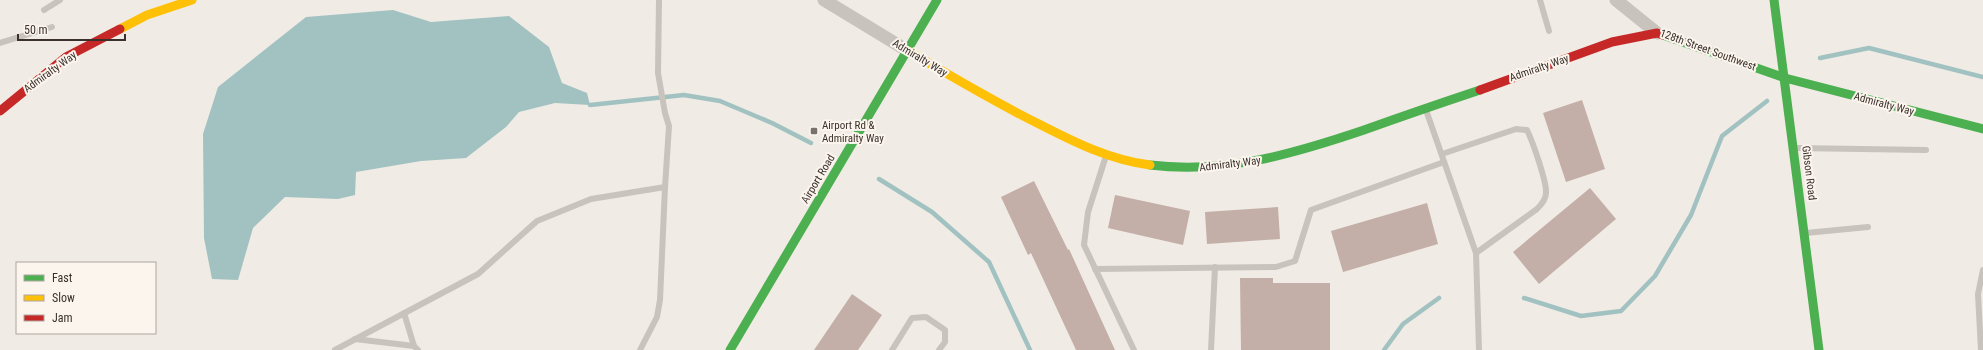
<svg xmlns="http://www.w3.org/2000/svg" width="1983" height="350" font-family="'Roboto Condensed',sans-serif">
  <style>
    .water { fill: #a1c2c1 }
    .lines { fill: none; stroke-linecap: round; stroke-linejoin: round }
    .stream { stroke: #a1c2c1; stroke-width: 4.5 }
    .building { fill: #c3afa7 }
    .lane { stroke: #c9c3be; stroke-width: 6 }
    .street { stroke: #c9c3be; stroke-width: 13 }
    .fast { stroke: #4caf50; stroke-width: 9 }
    .slow { stroke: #ffc107; stroke-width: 9 }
    .jam { stroke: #c62828; stroke-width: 9 }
    .poi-dot { fill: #7a716c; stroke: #fbf5ee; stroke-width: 1.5 }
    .labels { text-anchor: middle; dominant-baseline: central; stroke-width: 4; stroke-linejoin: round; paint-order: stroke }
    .street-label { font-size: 11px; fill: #3b302b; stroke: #fbf5ee }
    .poi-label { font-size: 11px; fill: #3b302b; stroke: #fbf5ee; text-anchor: start }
  </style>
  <rect width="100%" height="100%" fill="#f0ebe5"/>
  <path class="water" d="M393,10L431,22L509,16L549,47L562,83L587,93L590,105L555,103L519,112L506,127L466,158L421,161L356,172L355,195L338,199L285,197L253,228L238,280L212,279L204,238L203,134L218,87L306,17Z"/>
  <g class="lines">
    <g class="stream">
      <path d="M1820,58L1869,48L1983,77"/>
      <path d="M590,105L684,95L720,101L772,123L811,143"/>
      <path d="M879,179L932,212L989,262L1030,350"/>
      <path d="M1524,298L1581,316L1621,311L1655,276L1691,215L1722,136L1767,101"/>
      <path d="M1384,350L1403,324L1439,298"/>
    </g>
  </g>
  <g class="building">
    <path d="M1582,100L1605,169L1566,182L1543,113Z"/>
    <path d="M1034,181L1068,250L1069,249L1115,350H1076L1031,253L1028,255L1001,197Z"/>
    <path d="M1590,188L1616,219L1539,284L1513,252Z"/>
    <path d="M1115,195L1190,211L1183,245L1108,228Z"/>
    <path d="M1427,203L1438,244L1343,272L1331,231Z"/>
    <path d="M1278,207L1280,239L1207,244L1205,212Z"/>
    <path d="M1240,278H1273V283H1330V350H1241Z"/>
    <path d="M852,294L882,315L858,350H814Z"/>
  </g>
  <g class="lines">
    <g class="lane">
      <path d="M1540,0L1549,31"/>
      <path d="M44,10L60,0"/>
      <path d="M0,43L52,27"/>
      <path d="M1426,110L1476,253L1479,350"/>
      <path d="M1796,148L1926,150"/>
      <path d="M1442,154L1516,129L1527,130C1532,140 1547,182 1546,193C1546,199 1542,204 1537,209L1476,253"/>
      <path d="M1106,156L1088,212L1084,245L1134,350"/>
      <path d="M1806,233L1868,227"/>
      <path d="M1095,269L1276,267L1295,261L1311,210L1444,162"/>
      <path d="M404,313L414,346L418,350"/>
      <path d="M355,339L414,346"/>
      <path d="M335,350L478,274L537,221L591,199L665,187L669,126L665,113L658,73L659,0"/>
      <path d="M640,350L657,317L660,300L665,187"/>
      <path d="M892,350L912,318L926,317L945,330V342L939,350"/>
      <path d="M1211,350L1215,267"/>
      <path d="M1981,350L1978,294L1983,270"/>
    </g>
    <g class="street">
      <path d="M824,0L908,51"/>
      <path d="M1616,0L1657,33"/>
    </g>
    <g class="fast">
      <path d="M1774,0L1819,350"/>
      <path d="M1663,35L1785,78L1983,129"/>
      <path d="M1150,165C1226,174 1293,154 1364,130C1403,116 1441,103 1480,90"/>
      <path d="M730,350L937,0"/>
    </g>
    <g class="slow">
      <path d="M120,29L147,15L192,0"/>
      <path d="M908,51C951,76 994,102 1039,124C1074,142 1110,160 1150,165"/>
    </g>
    <g class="jam">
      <path d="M1480,90L1612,42L1657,33L1663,35"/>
      <path d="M0,111L66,57L120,29"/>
    </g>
  </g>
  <rect class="poi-dot" x="810" y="127" width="8" height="8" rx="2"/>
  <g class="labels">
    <g class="street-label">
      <text transform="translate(1708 50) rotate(20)">128th Street Southwest</text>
      <text transform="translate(920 58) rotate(31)">Admiralty Way</text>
      <text transform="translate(1539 68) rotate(-19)">Admiralty Way</text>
      <text transform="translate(50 72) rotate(-36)">Admiralty Way</text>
      <text transform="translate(1884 104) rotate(15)">Admiralty Way</text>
      <text transform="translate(1230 164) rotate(-7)">Admiralty Way</text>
      <text transform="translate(1809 173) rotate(83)">Gibson Road</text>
      <text transform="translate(818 179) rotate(-59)">Airport Road</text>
    </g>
    <g class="poi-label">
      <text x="822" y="125">Airport Rd &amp;<tspan x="822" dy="13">Admiralty Way</tspan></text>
    </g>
  </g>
  <rect x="16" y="262" width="140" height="72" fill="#fbf5ee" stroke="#aea6a0"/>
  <rect x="24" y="275" width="20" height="6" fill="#4caf50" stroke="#aea6a0"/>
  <text x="52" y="282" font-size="12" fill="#3b302b">Fast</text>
  <rect x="24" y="295" width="20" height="6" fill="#ffc107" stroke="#aea6a0"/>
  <text x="52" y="302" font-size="12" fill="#3b302b">Slow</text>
  <rect x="24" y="315" width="20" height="6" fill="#c62828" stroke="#aea6a0"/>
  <text x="52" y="322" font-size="12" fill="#3b302b">Jam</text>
  <path d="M18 34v6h107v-6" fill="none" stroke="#3b302b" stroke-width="2"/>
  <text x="24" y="34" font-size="12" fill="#3b302b" stroke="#fbf5ee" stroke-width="3" paint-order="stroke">50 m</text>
</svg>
